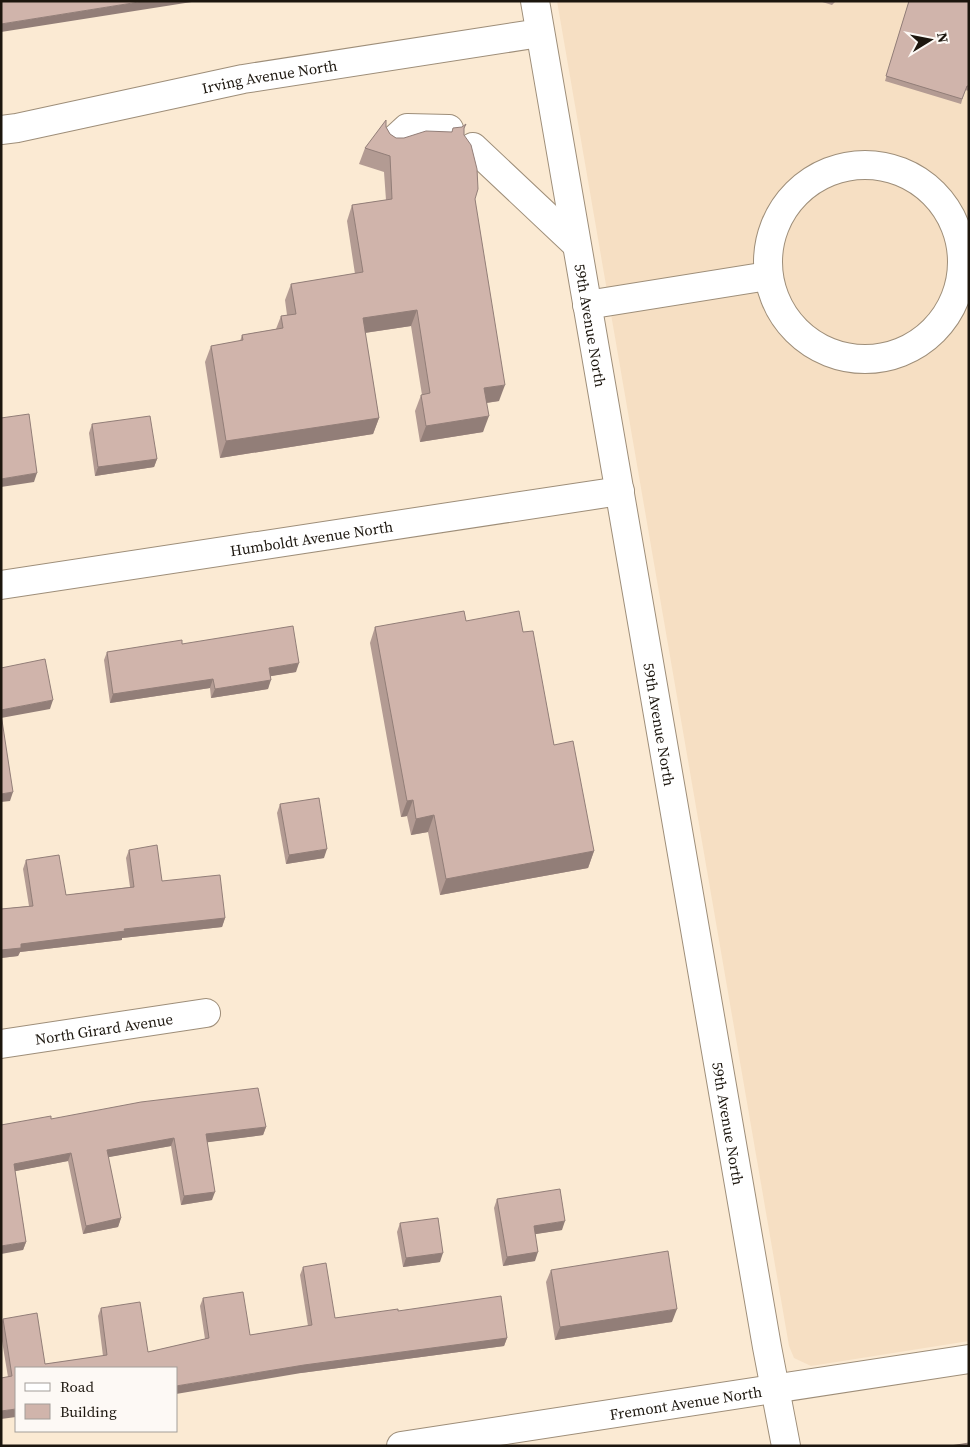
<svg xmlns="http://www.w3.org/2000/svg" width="970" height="1447" font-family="'Source Serif 4',serif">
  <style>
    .built { fill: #f6dfc3 }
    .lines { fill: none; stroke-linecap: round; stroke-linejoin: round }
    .minor-casing { stroke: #9e8e79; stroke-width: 30 }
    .minor { stroke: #fff; stroke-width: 28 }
    .wall { fill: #b39b93 }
    .shaded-wall { fill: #927e78 }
    .building { fill: #d0b4ab; stroke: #927e78 }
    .labels { text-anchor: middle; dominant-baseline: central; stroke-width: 4.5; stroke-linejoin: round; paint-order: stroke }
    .street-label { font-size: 15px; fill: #1c160e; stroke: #fdf9f5 }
  </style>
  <rect width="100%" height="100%" fill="#fbead3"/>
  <path class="built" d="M557,1H969V1341L811,1366L794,1358L789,1346Z"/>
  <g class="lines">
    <g class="minor-casing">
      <g id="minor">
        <path id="s1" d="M535,1L767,1347L786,1446"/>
        <path id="s2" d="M1,130L17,128L243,79L540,33"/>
        <path d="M395,139L407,128L449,129"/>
        <path d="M473,147L576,244"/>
        <circle cx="865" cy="262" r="97"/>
        <path d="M587,305L768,276"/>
        <path id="s3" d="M1,585L620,491"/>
        <path id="s4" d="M1,1044L206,1013"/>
        <path id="s5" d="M401,1446L969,1359"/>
      </g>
    </g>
    <use href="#minor" class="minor"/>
  </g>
  <g class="wall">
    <path d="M819,1H836L832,5Z"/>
    <path d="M909,1H969V91L965,90L961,104L885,81Z"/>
    <path d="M466,124L464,129V135L475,199L499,401L487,403L483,432L420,442L415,411L421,395H422L411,326L365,333L379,418L373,434L220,458L205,362L211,346L240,341L242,335L276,329L281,316L287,315L285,300L291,284L355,274L347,221L352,205L386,200L384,172L359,164L365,148L386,127L390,134L396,138H404L451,132L462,127Z"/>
    <path d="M92,424L157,459L154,467L95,476L89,433Z"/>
    <path d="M466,621L523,632L554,745L594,851L588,868L440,895L428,832L411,835L407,816L401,817L370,643L375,627Z"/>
    <path d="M182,644L296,672L270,676L268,689L211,698L210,688L110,703L104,660L107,652Z"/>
    <path d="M280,804L324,858L286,864L277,813Z"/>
    <path d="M129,850L162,881L225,918L222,927L122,938V940L20,952L18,956L1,958V909L29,906L23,869L26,860L66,895L130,887L126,858Z"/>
    <path d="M51,1119L266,1127L263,1135L207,1142L212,1200L181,1205L171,1146L108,1157L121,1218L118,1227L83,1234L68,1161L15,1171L26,1242L23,1250L1,1125Z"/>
    <path d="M497,1199L562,1230L535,1234V1261L503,1266L494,1208Z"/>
    <path d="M400,1223L440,1262L403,1267L397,1232Z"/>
    <path d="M303,1267L335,1318L398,1311L507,1338L504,1346L301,1373L8,1377L1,1335V1323L3,1319L45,1364L103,1356L98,1316L101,1308L148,1352L205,1339L200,1306L203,1298L250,1335L308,1326L300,1275Z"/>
    <path d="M551,1270L672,1322L555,1340L546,1282Z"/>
  </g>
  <g class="shaded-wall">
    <path d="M145,1H198L1,32V24Z"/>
    <path d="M417,310L411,326L357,334L363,318Z"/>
    <path d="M505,385L499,401L478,404L484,388Z"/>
    <path d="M489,416L483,432L420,442L426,426Z"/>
    <path d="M379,418L373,434L220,458L226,441Z"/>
    <path d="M157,459L154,467L95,476L98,467Z"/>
    <path d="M37,473L34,482L1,487V479Z"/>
    <path d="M299,663L296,672L266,677L269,668Z"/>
    <path d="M213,679L210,688L110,703L113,694Z"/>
    <path d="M271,680L268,689L211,698L215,689Z"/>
    <path d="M53,700L50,709L1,718V710Z"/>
    <path d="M13,792L10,801L1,802V794Z"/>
    <path d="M413,800L407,816L401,817L407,801Z"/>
    <path d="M434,815L428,832L411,835L416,819Z"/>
    <path d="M327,849L324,858L286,864L289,855Z"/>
    <path d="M594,851L588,868L440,895L446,879Z"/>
    <path d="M225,918L222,927L122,938V940L20,952L18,956L1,958V950L21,944L124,929Z"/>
    <path d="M266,1127L263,1135L202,1143L206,1134Z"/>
    <path d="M174,1138L171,1146L104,1158L107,1150Z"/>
    <path d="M71,1153L68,1161L11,1172L14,1164Z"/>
    <path d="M215,1192L212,1200L181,1205L184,1196Z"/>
    <path d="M121,1218L118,1227L83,1234L86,1226Z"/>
    <path d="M565,1221L562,1230L530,1235L534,1226Z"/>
    <path d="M26,1242L23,1250L1,1254V1246Z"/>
    <path d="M538,1252L535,1261L503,1266L507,1257Z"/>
    <path d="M443,1253L440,1262L403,1267L406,1258Z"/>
    <path d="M677,1309L672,1322L555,1340L560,1327Z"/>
    <path d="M507,1338L504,1346L301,1373L176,1394V1386L304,1365Z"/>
    <path d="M16,1409V1417L1,1419V1411Z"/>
  </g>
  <g class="building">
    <path d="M1,1H145L1,24Z"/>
    <path d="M909,1H969V86H967L962,99L886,76Z"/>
    <path d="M386,120V127L390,134L396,138H404L426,131L452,132L453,128L462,127L466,124L464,128V135L471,145L477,169L478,189L475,199L505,385L484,388L489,416L426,426L421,395L430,393L417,310L363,318L379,418L226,441L211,346L243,340L242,335L283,328L281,316L296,314L291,284L363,272L352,205L392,199L390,156L365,148Z"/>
    <path d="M29,414L37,473L1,479V418Z"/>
    <path d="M150,416L157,459L98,467L92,424Z"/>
    <path d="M464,611L466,621L519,611L523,632L533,631L554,745L573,741L594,851L446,879L434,815L416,819L413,800L407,801L375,627Z"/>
    <path d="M293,626L299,663L269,668L271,680L215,689L213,679L113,694L107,652L182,640V644Z"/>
    <path d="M45,659L53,700L1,710V668Z"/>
    <path d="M1,714L13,792L1,794Z"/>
    <path d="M319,798L327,849L289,855L280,804Z"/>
    <path d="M157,845L162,881L220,875L225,918L124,929L125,931L21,944V948L1,950V909L33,906L26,860L59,855L66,895L134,887L129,850Z"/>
    <path d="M258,1088L266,1127L206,1134L215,1192L184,1196L174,1138L107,1150L121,1218L86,1226L71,1153L14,1164L26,1242L1,1246V1125L51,1116V1119L141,1102Z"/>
    <path d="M560,1189L565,1221L534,1226L538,1252L507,1257L497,1199Z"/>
    <path d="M438,1218L443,1253L406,1258L400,1223Z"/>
    <path d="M668,1251L677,1309L560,1327L551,1270Z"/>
    <path d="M326,1263L335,1318L398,1309V1311L501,1296L507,1338L304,1365L176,1386V1368H16V1409L1,1411V1378L12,1376L3,1319L37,1313L45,1364L107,1355L101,1308L140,1302L148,1352L209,1338L203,1298L243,1292L250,1335L312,1325L303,1267Z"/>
    <path d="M969,1443V1446H950Z"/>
  </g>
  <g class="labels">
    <g class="street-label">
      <text stroke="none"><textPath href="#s2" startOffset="274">Irving Avenue North</textPath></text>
      <text stroke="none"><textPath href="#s1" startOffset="329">59th Avenue North</textPath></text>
      <text stroke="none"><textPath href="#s3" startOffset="314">Humboldt Avenue North</textPath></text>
      <text stroke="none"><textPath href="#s1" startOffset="734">59th Avenue North</textPath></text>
      <text stroke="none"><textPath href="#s4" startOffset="104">North Girard Avenue</textPath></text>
      <text stroke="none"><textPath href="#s1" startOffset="1139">59th Avenue North</textPath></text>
      <text stroke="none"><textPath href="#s5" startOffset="288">Fremont Avenue North</textPath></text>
    </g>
  </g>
  <rect width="970" height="1447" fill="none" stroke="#1c160e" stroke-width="5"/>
  <rect x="15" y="1367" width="162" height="65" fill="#fdf9f5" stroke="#a39e99"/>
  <rect x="25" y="1383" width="25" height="8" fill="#ffffff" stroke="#a39e99"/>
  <text x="60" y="1392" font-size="15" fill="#1c160e">Road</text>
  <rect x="25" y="1404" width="25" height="15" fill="#d0b4ab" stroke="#a39e99"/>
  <text x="60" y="1417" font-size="15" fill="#1c160e">Building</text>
  <g transform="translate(930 40) rotate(80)" stroke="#fdf9f5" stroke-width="4" paint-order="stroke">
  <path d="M0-4L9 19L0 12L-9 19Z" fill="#1c160e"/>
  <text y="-8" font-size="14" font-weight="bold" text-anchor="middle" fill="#1c160e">N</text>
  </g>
</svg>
